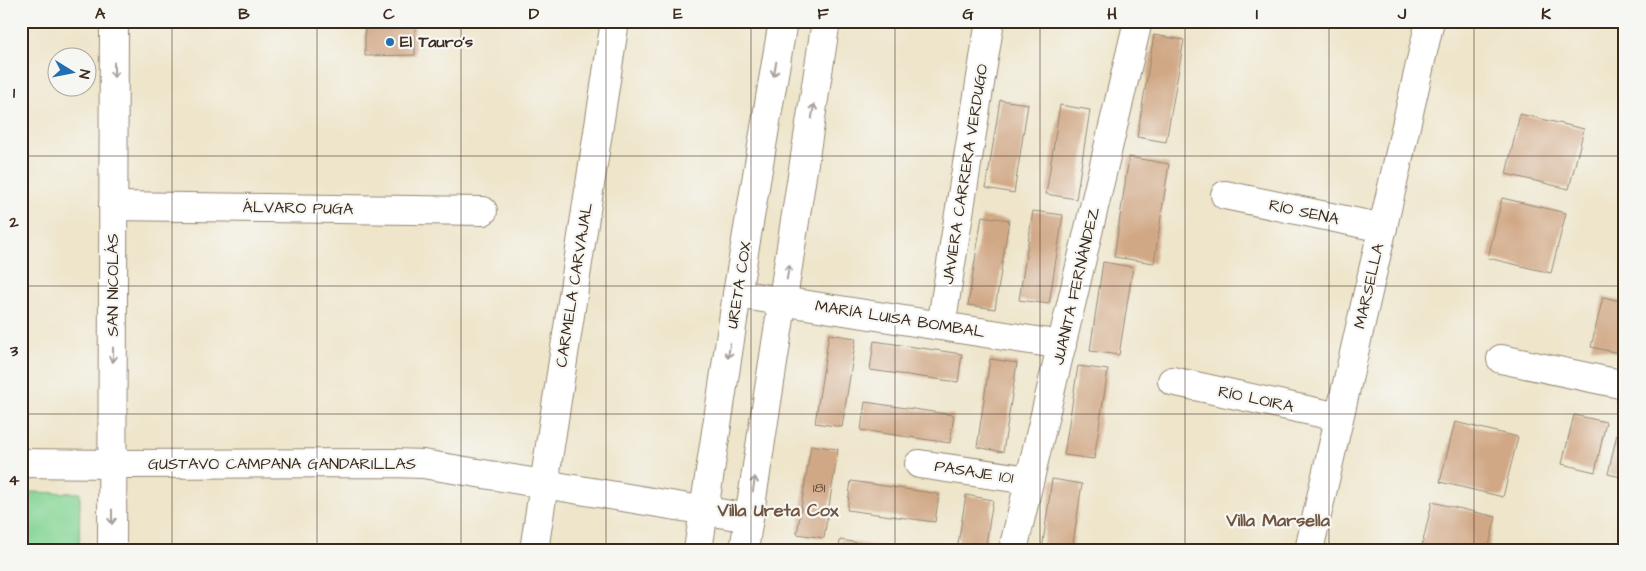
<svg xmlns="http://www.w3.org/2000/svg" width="1646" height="571" font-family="'Architects Daughter',sans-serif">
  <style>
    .green { fill: #85d595; stroke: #60805a }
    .building { fill: #d1a886 }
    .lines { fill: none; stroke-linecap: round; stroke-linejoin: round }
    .minor-casing { stroke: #948874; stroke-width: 30 }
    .minor { stroke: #fff; stroke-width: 28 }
    .oneway { stroke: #a79f9a }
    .grid { fill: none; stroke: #3b2a1e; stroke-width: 1; stroke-opacity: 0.55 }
    .poi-dot { fill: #1f6fb2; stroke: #f6f6f2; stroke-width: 2 }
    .labels { text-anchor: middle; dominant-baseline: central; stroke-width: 4.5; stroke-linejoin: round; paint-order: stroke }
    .number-label { font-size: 14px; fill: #604a38 }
    .poi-label { font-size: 16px; font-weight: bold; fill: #3b2a1e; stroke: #f6f6f2; text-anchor: start }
    .street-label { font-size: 16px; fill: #3b2a1e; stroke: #f6f6f2 }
    .neighbourhood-label { font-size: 18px; font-weight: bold; fill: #705642; stroke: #f6f6f2 }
    .neatline { fill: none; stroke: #3b2a1e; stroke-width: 2 }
    .grid-label { font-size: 16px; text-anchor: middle; font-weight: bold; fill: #3b2a1e }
  </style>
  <rect width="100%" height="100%" fill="#f6f6f2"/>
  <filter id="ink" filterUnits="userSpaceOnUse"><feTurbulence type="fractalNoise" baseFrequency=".02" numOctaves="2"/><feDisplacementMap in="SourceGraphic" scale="10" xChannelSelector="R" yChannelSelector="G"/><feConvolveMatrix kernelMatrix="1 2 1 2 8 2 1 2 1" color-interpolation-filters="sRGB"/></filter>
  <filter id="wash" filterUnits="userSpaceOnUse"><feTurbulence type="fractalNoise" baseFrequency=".0096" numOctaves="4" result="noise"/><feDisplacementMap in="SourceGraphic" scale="20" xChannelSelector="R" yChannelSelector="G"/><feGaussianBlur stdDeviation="1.12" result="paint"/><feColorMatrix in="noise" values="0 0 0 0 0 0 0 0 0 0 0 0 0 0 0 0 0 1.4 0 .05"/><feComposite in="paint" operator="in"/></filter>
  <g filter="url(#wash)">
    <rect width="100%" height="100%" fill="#eee5ca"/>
    <path class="green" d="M21,492L80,493L79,550H21Z"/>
    <g id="blocks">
      <g class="building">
        <path d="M415,27V55L365,56V28Z"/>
        <path d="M1154,35L1184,40L1166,142L1137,137Z"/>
        <path d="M1000,100L1028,104L1014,193L986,188Z"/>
        <path d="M1060,105L1090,110L1076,199L1046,194Z"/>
        <path d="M1520,114L1584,129L1569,189L1506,174Z"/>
        <path d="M1129,157L1169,164L1154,263L1114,257Z"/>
        <path d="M1502,198L1566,213L1551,273L1488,258Z"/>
        <path d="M1033,211L1063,215L1049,304L1019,300Z"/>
        <path d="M982,216L1009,220L995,309L968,305Z"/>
        <path d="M1103,262L1133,267L1119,355L1090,351Z"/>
        <path d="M1603,297L1625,302L1623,354L1591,347Z"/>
        <path d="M829,334L856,338L842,427L815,423Z"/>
        <path d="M874,341L962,354L958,382L870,370Z"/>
        <path d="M990,359L1017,363L1003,452L977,447Z"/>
        <path d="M1078,366L1108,370L1094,459L1064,455Z"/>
        <path d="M865,402L954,415L950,443L861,430Z"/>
        <path d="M1574,415L1606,422L1595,472L1562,464Z"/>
        <path d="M1455,422L1518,437L1503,497L1440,482Z"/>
        <path d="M1619,425L1625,426V478L1608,474Z"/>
        <path d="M811,445L838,449L824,538L797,534Z"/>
        <path d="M1052,479L1082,484L1072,550H1042Z"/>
        <path d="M851,481L939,494L935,522L847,510Z"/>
        <path d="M966,495L993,500L985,550H957Z"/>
        <path d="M1432,502L1496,517L1488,550H1421Z"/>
        <path d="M840,540L899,549V550H839Z"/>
      </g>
    </g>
  </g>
  <g filter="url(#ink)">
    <use href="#blocks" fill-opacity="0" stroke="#948874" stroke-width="1"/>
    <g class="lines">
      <g class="minor-casing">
        <g id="minor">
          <path d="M1225,195L1383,228"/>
          <path d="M113,206L483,211"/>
          <path d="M737,294L1062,345"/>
          <path d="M941,326L990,21"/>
          <path d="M1501,359L1625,385"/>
          <path d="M1172,381L1339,417"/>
          <path d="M21,463L112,464L392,463L423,464L749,518"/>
          <path d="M919,464L1029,480"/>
          <path d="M112,550L114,21"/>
          <path d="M534,550L615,21"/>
          <path d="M698,550L737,294L783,21"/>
          <path d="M744,550L826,21"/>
          <path d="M1013,550L1138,21"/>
          <path d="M1309,550L1430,21"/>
        </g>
      </g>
      <use href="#minor" class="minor"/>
    </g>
    <defs><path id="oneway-shaft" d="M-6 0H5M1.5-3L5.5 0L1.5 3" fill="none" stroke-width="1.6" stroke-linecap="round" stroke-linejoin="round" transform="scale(1.25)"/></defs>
    <g class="oneway">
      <use href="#oneway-shaft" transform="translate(775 69) rotate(100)"/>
      <use href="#oneway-shaft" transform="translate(114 70) rotate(90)"/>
      <use href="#oneway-shaft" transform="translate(813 111) rotate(-81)"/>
      <use href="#oneway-shaft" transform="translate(788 272) rotate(-81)"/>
      <use href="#oneway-shaft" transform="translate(729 351) rotate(99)"/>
      <use href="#oneway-shaft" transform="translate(113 355) rotate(90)"/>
      <use href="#oneway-shaft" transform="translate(754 484) rotate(-81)"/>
      <use href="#oneway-shaft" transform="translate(112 517) rotate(90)"/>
    </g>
  </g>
  <path class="grid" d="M172,21V550M317,21V550M461,21V550M606,21V550M751,21V550M895,21V550M1040,21V550M1185,21V550M1329,21V550M1474,21V550M21,156H1625M21,286H1625M21,414H1625"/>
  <circle class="poi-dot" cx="390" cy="42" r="5"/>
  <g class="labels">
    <g class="number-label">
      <text x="819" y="488">181</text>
    </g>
    <g class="poi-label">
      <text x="400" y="42">El Tauro's</text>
    </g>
    <g class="street-label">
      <text transform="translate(965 174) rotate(-81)">JAVIERA CARRERA VERDUGO</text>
      <text transform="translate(298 208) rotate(1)">ÁLVARO PUGA</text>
      <text transform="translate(1304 212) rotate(12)">RÍO SENA</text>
      <text transform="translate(113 285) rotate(-90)">SAN NICOLÁS</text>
      <text transform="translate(574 285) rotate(-81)">CARMELA CARVAJAL</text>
      <text transform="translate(739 285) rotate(-81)">URETA COX</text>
      <text transform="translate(1076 286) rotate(-77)">JUANITA FERNÁNDEZ</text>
      <text transform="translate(1369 286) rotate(-77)">MARSELLA</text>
      <text transform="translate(900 319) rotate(9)">MARÍA LUISA BOMBAL</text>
      <text transform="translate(1256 399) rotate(12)">RÍO LOIRA</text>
      <text x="282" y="464">GUSTAVO CAMPANA GANDARILLAS</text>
      <text transform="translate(974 472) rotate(9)">PASAJE 101</text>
    </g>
    <g class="neighbourhood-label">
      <text x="778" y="510">Villa Ureta Cox</text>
      <text x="1278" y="520">Villa Marsella</text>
    </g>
  </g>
  <rect width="1646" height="571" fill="none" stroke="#f6f6f2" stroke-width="55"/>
  <g transform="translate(72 72) rotate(100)"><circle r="24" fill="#f6f6f2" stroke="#aba49d"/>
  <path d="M0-4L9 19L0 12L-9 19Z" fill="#1f6fb2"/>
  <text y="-8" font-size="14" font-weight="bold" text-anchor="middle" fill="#3b2a1e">N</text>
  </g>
  <rect x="28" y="28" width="1590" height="516" class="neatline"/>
  <g class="grid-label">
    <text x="100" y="19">A</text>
    <text x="244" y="19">B</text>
    <text x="389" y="19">C</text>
    <text x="534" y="19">D</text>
    <text x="678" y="19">E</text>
    <text x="823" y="19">F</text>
    <text x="968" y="19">G</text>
    <text x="1112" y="19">H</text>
    <text x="1257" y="19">I</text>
    <text x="1402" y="19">J</text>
    <text x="1546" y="19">K</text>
    <text x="14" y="98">1</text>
    <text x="14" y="227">2</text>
    <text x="14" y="356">3</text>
    <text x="14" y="485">4</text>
  </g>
</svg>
